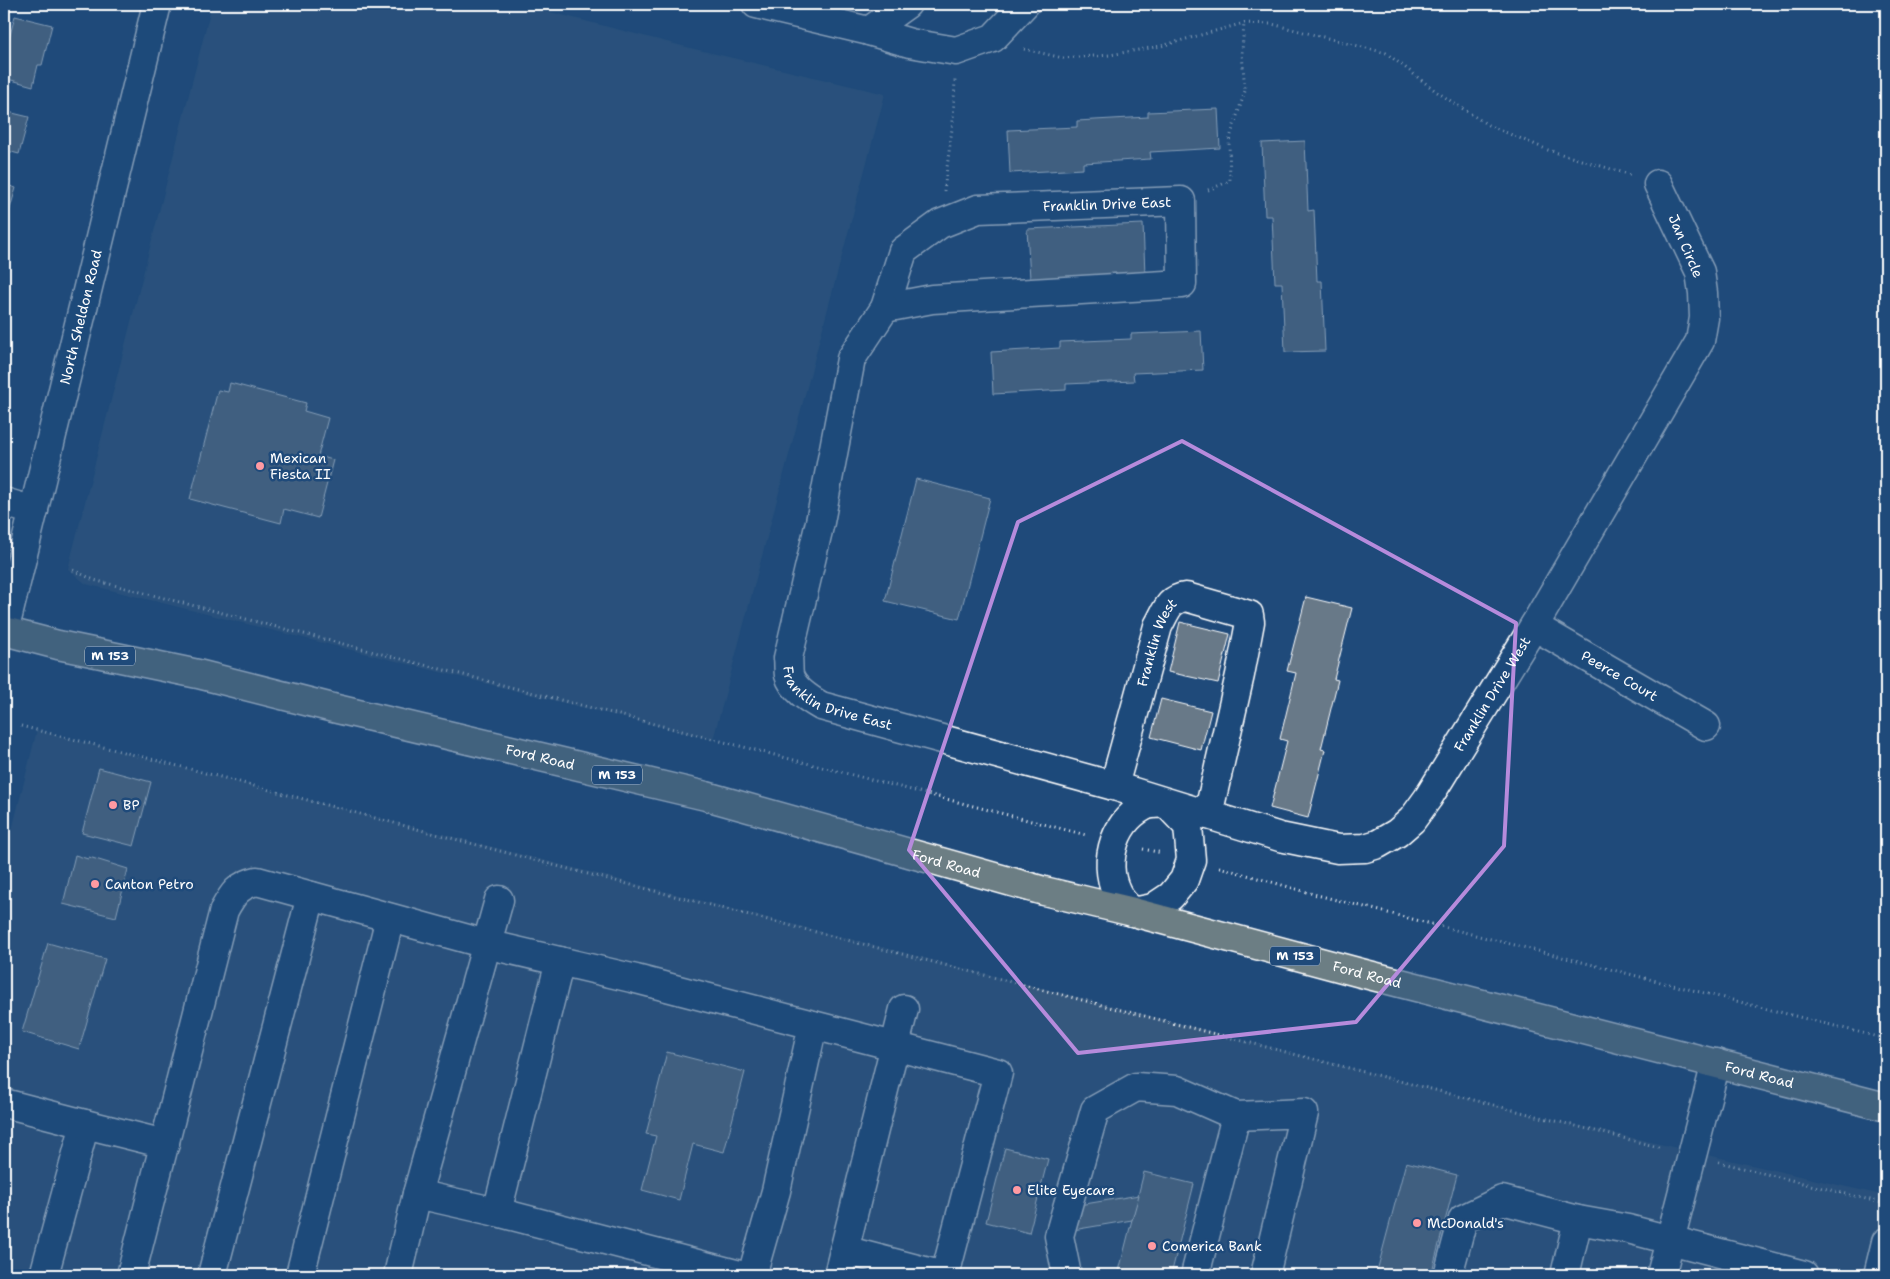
<svg xmlns="http://www.w3.org/2000/svg" width="1890" height="1279" font-family="'Shantell Sans',sans-serif">
  <style>
    .built { fill: #35587e }
    .building { fill: #687988; stroke: #fff }
    .lines { fill: none; stroke-linecap: round; stroke-linejoin: round }
    .minor-casing { stroke: #fff; stroke-width: 31 }
    .major-casing { stroke: #fff; stroke-width: 31 }
    .path { stroke: #fff; stroke-width: 3; stroke-dasharray: 1 4; stroke-linecap: butt }
    .minor { stroke: #1f4a7a; stroke-width: 28 }
    .major { stroke: #6c7e84; stroke-width: 28 }
    .marked { fill: none; stroke: #b68bdc; stroke-width: 4; stroke-linejoin: round }
    .poi-dot { fill: #ff9aa2; stroke: #1f4a7a; stroke-width: 2 }
    .labels { text-anchor: middle; dominant-baseline: central; stroke-width: 5; stroke-linejoin: round; paint-order: stroke }
    .shield { fill: #1f4a7a; stroke: #bcc9d7; stroke-width: 1 }
    .shield-label { font-size: 12px; font-weight: bold; fill: #fff }
    .street-label { font-size: 14px; fill: #fff; stroke: #1f4a7a }
    .poi-label { font-size: 14px; fill: #fff; stroke: #1f4a7a; text-anchor: start }
  </style>
  <rect width="100%" height="100%" fill="#1f4a7a"/>
  <filter id="ink" filterUnits="userSpaceOnUse"><feTurbulence type="fractalNoise" baseFrequency=".02" numOctaves="2"/><feDisplacementMap in="SourceGraphic" scale="10" xChannelSelector="R" yChannelSelector="G"/><feConvolveMatrix kernelMatrix="1 2 1 2 8 2 1 2 1" color-interpolation-filters="sRGB"/></filter>
  <g filter="url(#ink)">
    <g class="built">
      <path d="M212,4H519L690,48L885,94L713,740L86,584L68,569Z"/>
      <path d="M37,730L1555,1120L1886,1196V1275H4V862Z"/>
    </g>
    <g class="building">
      <path d="M15,16L52,25L42,65H38L33,86L4,78V58Z"/>
      <path d="M1218,109L1220,148L1150,152L1151,159L1083,163V169L1010,173L1008,130L1077,127V121L1148,117V112Z"/>
      <path d="M4,111L29,117L19,154L4,150Z"/>
      <path d="M1305,141L1308,211L1314,210L1317,281H1322L1325,351L1285,352L1282,283H1275L1272,216H1265L1262,143Z"/>
      <path d="M4,184L16,188L4,229Z"/>
      <path d="M1143,224L1145,274L1030,279L1027,229Z"/>
      <path d="M1201,331L1203,370L1133,373L1134,381L1066,384V390L993,394L991,352L1060,348V342L1131,339V334Z"/>
      <path d="M230,383L306,403L304,411L328,418L318,456L333,460L318,518L284,509L281,523L190,499L218,390L228,392Z"/>
      <path d="M916,479L990,498L959,619L885,601Z"/>
      <path d="M1306,597L1352,608L1334,679L1338,680L1321,749L1325,750L1308,818L1270,808L1287,741L1280,739L1296,673L1287,671Z"/>
      <path d="M1180,622L1230,634L1218,683L1168,672Z"/>
      <path d="M1161,699L1211,711L1201,750L1151,737Z"/>
      <path d="M99,768L151,782L134,846L82,833Z"/>
      <path d="M75,855L88,859L89,857L128,869L116,917L63,904Z"/>
      <path d="M48,943L105,959L79,1049L22,1032Z"/>
      <path d="M667,1052L745,1072L724,1152L693,1144L679,1200L642,1190L656,1136L646,1134Z"/>
      <path d="M1005,1148L1048,1159L1029,1233L986,1222Z"/>
      <path d="M1406,1162L1457,1175L1432,1271L1433,1275H1376Z"/>
      <path d="M1144,1172L1194,1184L1171,1275H1136L1119,1271Z"/>
      <path d="M1139,1195L1132,1220L1073,1230L1079,1205Z"/>
    </g>
    <g class="lines">
      <g class="minor-casing">
        <g id="minor">
          <path d="M756,4L869,31"/>
          <path d="M907,4L869,31L910,43L956,51L993,38L1025,4"/>
          <path d="M1181,201L1182,284L932,299L885,308L903,251L940,224L978,209Z"/>
          <path id="s1" d="M885,308L851,359L820,522L788,658C789,663 788,669 789,675C793,689 809,699 821,706L1114,786L1280,837L1338,849L1365,848L1378,844L1397,833L1412,820L1428,798L1534,626L1700,341L1704,318L1703,293L1700,272L1658,184"/>
          <path d="M4,502L34,511"/>
          <path id="s2" d="M1534,626L1706,726"/>
          <path id="s3" d="M4,632L157,4"/>
          <path id="s4" d="M1114,786L1158,626C1166,612 1168,599 1186,597L1249,615L1250,622L1240,675L1208,815"/>
          <path d="M1166,803L1188,826L1191,860L1184,880L1171,896L1153,908L1133,912C1129,908 1123,903 1120,898C1101,868 1112,824 1143,807C1149,803 1159,804 1166,803Z"/>
          <path d="M499,900L417,1194L497,1212L740,1275"/>
          <path d="M813,1025L998,1073L945,1275"/>
          <path d="M4,1103L85,1124L44,1275"/>
          <path d="M85,1124L165,1144"/>
          <path d="M497,1212L560,961"/>
          <path d="M844,1250L940,1275"/>
          <path d="M131,1275L224,910C233,894 238,885 257,881L486,944L636,979L813,1025L776,1191L752,1275"/>
          <path d="M212,1275L311,896"/>
          <path d="M300,1275L390,918"/>
          <path d="M398,1275L417,1194"/>
          <path d="M838,1275L904,1009"/>
          <path d="M1067,1275L1059,1236L1095,1110L1136,1087L1177,1090L1236,1116L1304,1113L1265,1275"/>
          <path d="M1195,1275L1236,1116"/>
          <path d="M1448,1275L1463,1219L1502,1200L1578,1220L1628,1229L1804,1275"/>
          <path d="M1565,1275L1578,1220"/>
          <path d="M1661,1275L1716,1063"/>
          <path d="M1878,1275L1886,1242"/>
        </g>
      </g>
      <g class="major-casing">
        <g id="major">
          <path id="s5" d="M4,631L58,645L198,674L337,709L706,796L1044,891L1133,912L1361,973L1886,1107"/>
        </g>
      </g>
      <g class="path">
        <path d="M1024,49L1063,58L1110,55L1161,46L1244,23L1272,24L1386,53L1437,92L1488,125L1548,150L1631,175"/>
        <path d="M1208,190L1230,181L1229,141L1245,91L1242,53L1244,23"/>
        <path d="M944,191L953,121L955,80"/>
        <path d="M73,570L94,580L1086,835"/>
        <path d="M21,726L194,770L549,864L1662,1148"/>
        <path d="M1143,849L1162,853"/>
        <path d="M1219,867L1317,895L1886,1039"/>
        <path d="M1719,1162L1886,1204"/>
      </g>
      <use href="#minor" class="minor"/>
      <use href="#major" class="major"/>
    </g>
  </g>
  <path d="M0 0H1890V1279H0ZM1182,441L1516,623L1504,846L1356,1022L1078,1053L909,850L1018,522Z" fill="#1f4a7a" fill-opacity=".55" fill-rule="evenodd"/>
  <path class="marked" d="M1182,441L1516,623L1504,846L1356,1022L1078,1053L909,850L1018,522Z"/>
  <g class="poi-dot">
    <circle cx="260" cy="466" r="5"/>
    <circle cx="113" cy="805" r="5"/>
    <circle cx="95" cy="884" r="5"/>
    <circle cx="1017" cy="1190" r="5"/>
    <circle cx="1417" cy="1223" r="5"/>
    <circle cx="1152" cy="1246" r="5"/>
  </g>
  <g class="labels">
    <g class="shield">
      <rect x="85" y="646.5" width="50" height="19" rx="4"/>
      <rect x="592" y="765.5" width="50" height="19" rx="4"/>
      <rect x="1270" y="946.5" width="50" height="19" rx="4"/>
    </g>
    <g class="shield-label">
      <text x="110" y="656">M 153</text>
      <text x="617" y="775">M 153</text>
      <text x="1295" y="956">M 153</text>
    </g>
    <g class="street-label">
      <text transform="translate(1107 204) rotate(-2)">Franklin Drive East</text>
      <text transform="translate(1686 246) rotate(67)">Jan Circle</text>
      <text stroke="none"><textPath href="#s3" startOffset="324">North Sheldon Road</textPath></text>
      <text stroke="none"><textPath href="#s4" startOffset="150">Franklin West</textPath></text>
      <text stroke="none"><textPath href="#s2" startOffset="99">Peerce Court</textPath></text>
      <text stroke="none"><textPath href="#s1" startOffset="439">Franklin Drive East</textPath></text>
      <text stroke="none"><textPath href="#s1" startOffset="1198">Franklin Drive West</textPath></text>
      <text stroke="none"><textPath href="#s5" startOffset="551">Ford Road</textPath></text>
      <text stroke="none"><textPath href="#s5" startOffset="971">Ford Road</textPath></text>
      <text stroke="none"><textPath href="#s5" startOffset="1406">Ford Road</textPath></text>
      <text stroke="none"><textPath href="#s5" startOffset="1811">Ford Road</textPath></text>
    </g>
    <g class="poi-label">
      <text x="270" y="458">Mexican<tspan x="270" dy="16">Fiesta II</tspan></text>
      <text x="123" y="805">BP</text>
      <text x="105" y="884">Canton Petro</text>
      <text x="1027" y="1190">Elite Eyecare</text>
      <text x="1427" y="1223">McDonald's</text>
      <text x="1162" y="1246">Comerica Bank</text>
    </g>
  </g>
  <rect width="1890" height="1279" fill="none" stroke="#1f4a7a" stroke-width="20"/>
  <rect x="10" y="10" width="1870" height="1259" fill="none" stroke="#fff" stroke-width="2" filter="url(#ink)"/>
</svg>
